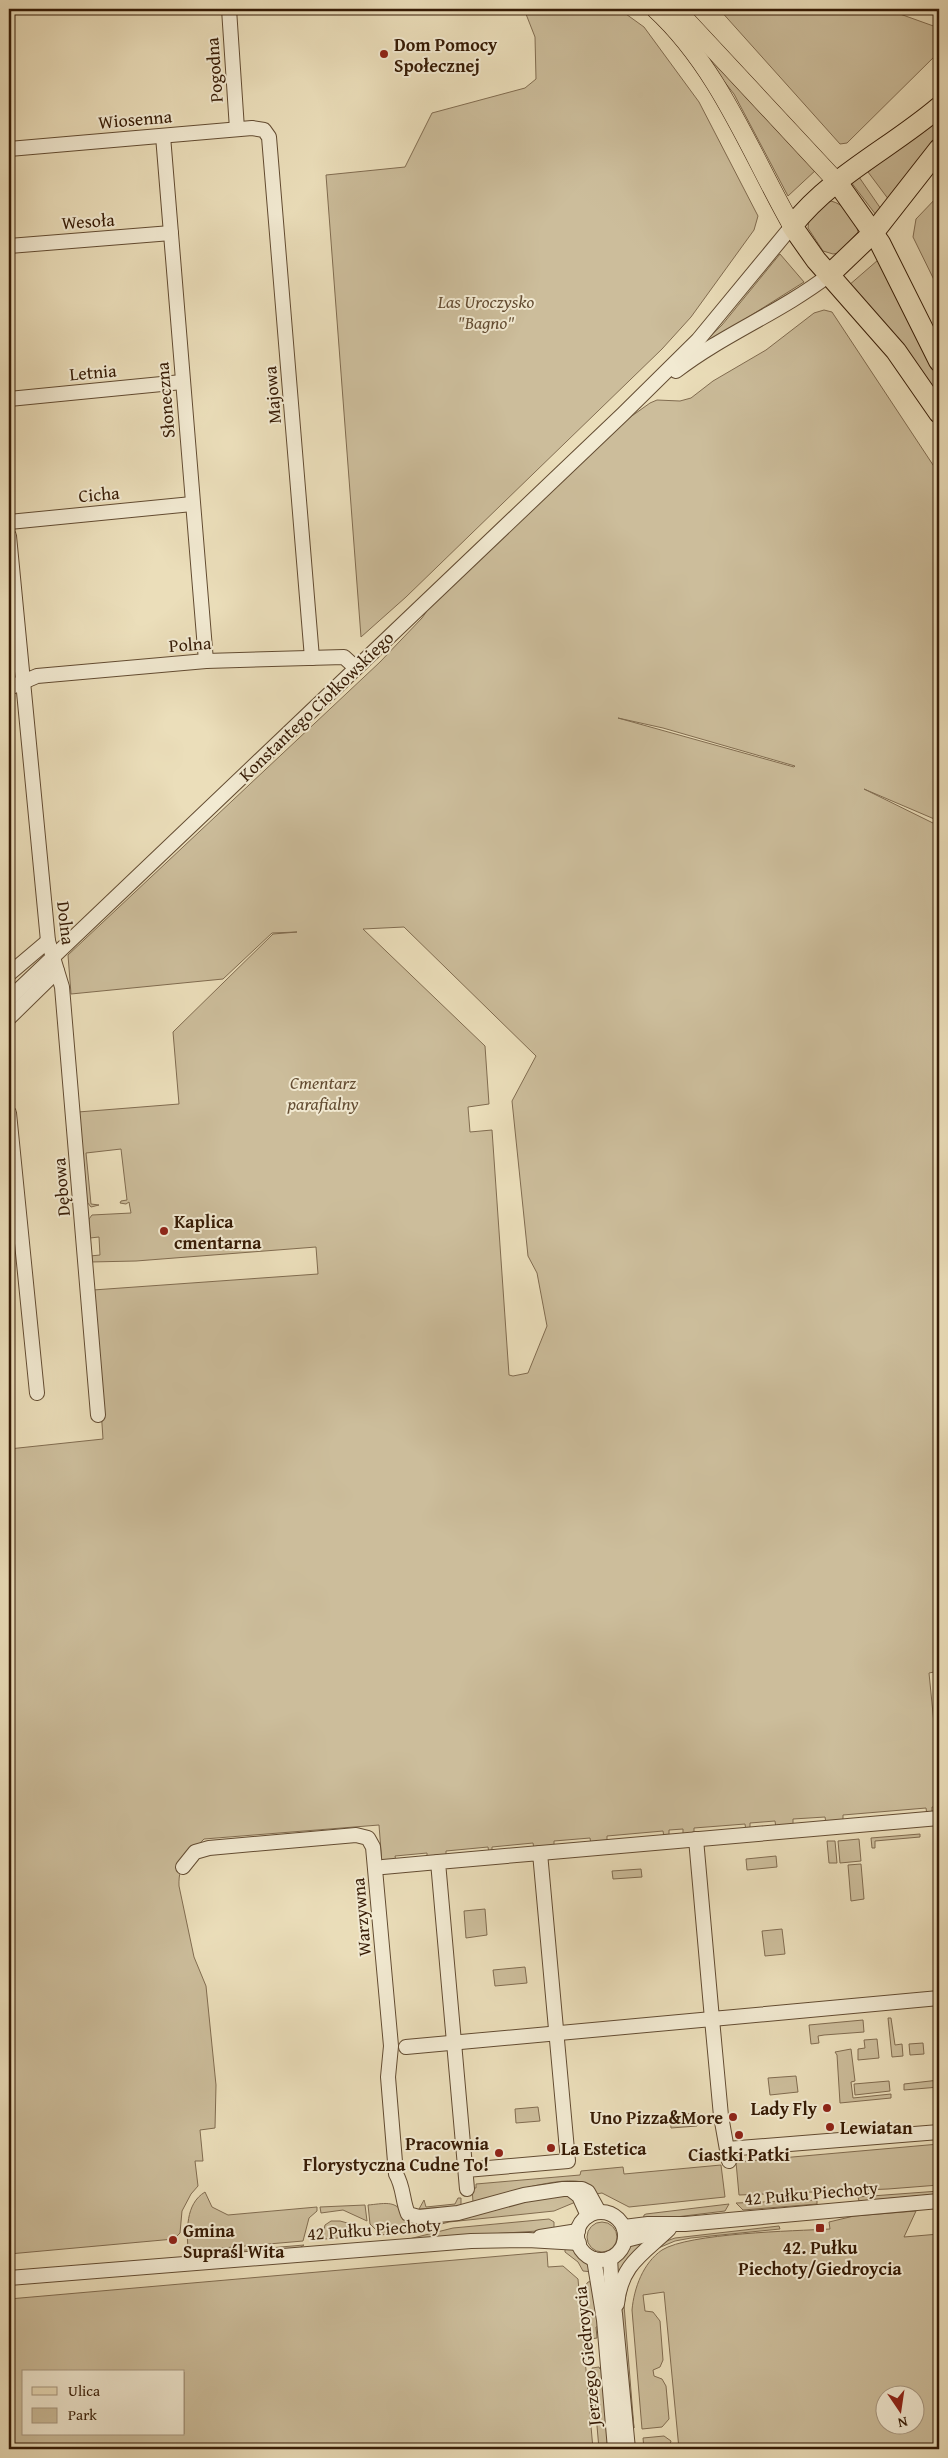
<svg xmlns="http://www.w3.org/2000/svg" width="948" height="2458" font-family="'Gentium Book Plus',serif">
  <style>
    .green { fill: #ccbd9b; stroke: #816c50; fill-rule: evenodd }
    .lines { fill: none; stroke-linecap: round; stroke-linejoin: round }
    .minor-casing { stroke: #634c32; stroke-width: 16 }
    .major-casing { stroke: #361b05; stroke-width: 19 }
    .highway-casing { stroke: #361b05; stroke-width: 22 }
    .minor { stroke: #f2ead2; stroke-width: 14 }
    .major { stroke: #ebdeba; stroke-width: 18 }
    .highway { stroke: #ebdeba; stroke-width: 20 }
    .poi-dot { fill: #8f2418; stroke: #f2ead2; stroke-width: 2 }
    .labels { text-anchor: middle; dominant-baseline: central; stroke-width: 4; stroke-linejoin: round; paint-order: stroke }
    .poi-label { font-size: 18px; font-weight: bold; fill: #361b05; stroke: #f2ead2; text-anchor: start }
    .street-label { font-size: 18px; fill: #361b05; stroke: #f2ead2 }
    .park-label { font-size: 18px; font-style: italic; fill: #634c32; stroke: #f2ead2 }
  </style>
  <rect width="100%" height="100%" fill="#ebdeba"/>
  <filter id="stains"><feTurbulence type="fractalNoise" baseFrequency=".004" numOctaves="4"/><feColorMatrix values="0 0 0 0 .2 0 0 0 0 .09 0 0 0 0 .02 0 0 0 .5 -.17"/></filter>
  <radialGradient id="worn" r=".72"><stop offset=".6" stop-color="#630" stop-opacity="0"/><stop offset="1" stop-color="#630" stop-opacity=".3"/></radialGradient>
  <g class="green">
    <path d="M524,9H619L644,27L699,102L758,216L754,230L691,317L662,349L406,597L361,637L326,175L405,167L432,113L525,88L536,79L535,37Z"/>
    <path d="M719,9H886L939,28V52L847,143L840,144Z"/>
    <path d="M682,28L817,169L788,196L734,94Z"/>
    <path d="M939,117V137L889,200L868,172Z"/>
    <path d="M859,177L881,209L876,215L851,182Z"/>
    <path d="M939,195V290L913,237L916,219Z"/>
    <path d="M831,201C844,204 856,218 858,232L839,253L833,254L823,251L808,228C808,216 819,205 831,201Z"/>
    <path d="M780,254L804,282L696,350L722,325Z"/>
    <path d="M878,260L939,382V399L848,286Z"/>
    <path d="M824,310L832,312L939,474V821L864,789L939,826V1671L929,1673L939,1774V1807H932V1814L927,1815L926,1808L843,1815V1822L826,1823L825,1817L793,1819V1826L776,1828L775,1821L750,1823V1830L746,1831L745,1824L694,1828V1835L683,1836V1829L669,1830V1837H664L663,1831L607,1836V1842L591,1844L590,1838L554,1841V1847L534,1849L533,1843L492,1847V1852L489,1853L488,1847L446,1851V1857L427,1859V1853L395,1856L396,1861L382,1864L379,1825L204,1839C189,1854 178,1863 179,1886L194,1957L206,1986L216,2085L215,2128L200,2130L203,2161H195L198,2186L191,2194L182,2211L180,2233L174,2239L9,2254V1449L103,1439L93,1290L318,1274L316,1247L136,1261L90,1262V1256L100,1255L99,1237L90,1238L89,1219L92,1215L131,1213L129,1202L126,1204L120,1203L121,1201L127,1200L121,1149L86,1153L91,1204L99,1205L91,1207L87,1202L78,1112L179,1104L173,1032L273,934L297,932L272,933L223,979L71,994L68,955L380,662L422,618L433,602L629,418L650,403L657,400L680,401L691,398L713,381L766,350L814,313ZM618,718L663,728L795,766L794,767ZM404,927L536,1056L512,1101L528,1256L537,1273L547,1326L528,1373L513,1376L509,1375L492,1130L470,1132L468,1107L489,1104L485,1046L363,929Z"/>
    <path d="M920,1834V1837L875,1841V1848H872L871,1838Z"/>
    <path d="M859,1839L861,1861L840,1863L838,1841Z"/>
    <path d="M827,1841H835L837,1863H829Z"/>
    <path d="M776,1856L777,1867L747,1870L746,1859Z"/>
    <path d="M861,1864L864,1899L851,1901L848,1865Z"/>
    <path d="M641,1869L642,1877L613,1879L612,1871Z"/>
    <path d="M485,1909L487,1935L466,1938L464,1911Z"/>
    <path d="M782,1929L785,1954L765,1956L762,1931Z"/>
    <path d="M525,1967L527,1983L495,1986L493,1970Z"/>
    <path d="M888,2018H891L895,2045L902,2044L903,2056L892,2057Z"/>
    <path d="M863,2020L864,2032L824,2035L818,2036L819,2043L811,2044L809,2025Z"/>
    <path d="M877,2039L879,2058L858,2060V2049L865,2048L864,2040Z"/>
    <path d="M923,2043L924,2054L910,2055L909,2044Z"/>
    <path d="M851,2049L855,2081L851,2082L853,2098L891,2094V2098L840,2103L837,2055L835,2052Z"/>
    <path d="M796,2076L798,2092L770,2095L768,2078Z"/>
    <path d="M939,2080V2087L904,2090V2084Z"/>
    <path d="M889,2081L890,2091L855,2095L854,2084Z"/>
    <path d="M538,2107L540,2121L516,2123L515,2109Z"/>
    <path d="M696,2113L697,2126L671,2128L670,2116Z"/>
    <path d="M939,2144V2185L888,2189L739,2195L736,2162Z"/>
    <path d="M721,2165L725,2197L629,2207L602,2193L596,2194C593,2190 590,2185 585,2183C563,2174 497,2196 473,2202L472,2188H476V2184L580,2175L581,2171L623,2167L624,2174Z"/>
    <path d="M939,2191V2194L859,2201L858,2197Z"/>
    <path d="M205,2192L212,2207L228,2215L317,2207V2211L309,2218L303,2241L188,2251C187,2231 185,2204 205,2192Z"/>
    <path d="M563,2193L578,2201L554,2211L449,2222L418,2230L381,2235L370,2224L368,2205C382,2204 397,2199 403,2215Z"/>
    <path d="M458,2198H461V2206L419,2209L424,2200L426,2207L455,2204Z"/>
    <path d="M817,2200V2204L743,2210L736,2203Z"/>
    <path d="M729,2204L725,2211L643,2221L644,2215L646,2214Z"/>
    <path d="M365,2205L367,2221L343,2210L321,2213L320,2207Z"/>
    <path d="M916,2211L904,2237L939,2234V2449H679L664,2292L643,2295L645,2311L653,2312L660,2321L663,2360L660,2367L653,2370L654,2376L662,2379L666,2386L669,2419L662,2427L642,2429L632,2310C634,2288 643,2263 662,2250C689,2233 794,2231 830,2229L829,2222L854,2216ZM886,2396H916V2426H886Z"/>
    <path d="M549,2219L554,2222V2230L409,2239L453,2228Z"/>
    <path d="M340,2221L351,2224L362,2236L325,2239L323,2234L325,2225L331,2221Z"/>
    <circle cx="602" cy="2237" r="15"/>
    <path d="M779,2226L780,2229L691,2238L675,2241L656,2249L661,2243L675,2238Z"/>
    <path d="M638,2243L641,2248L622,2272L613,2270C616,2260 626,2245 638,2243Z"/>
    <path d="M304,2245L298,2249L186,2258L187,2255Z"/>
    <path d="M565,2247C579,2249 587,2260 593,2272L583,2271L578,2262L565,2252Z"/>
    <path d="M547,2252L548,2267L563,2266L578,2279L593,2449H9V2299ZM24,2372H184V2434H24Z"/>
    <path d="M594,2281L600,2326L596,2327L597,2338L590,2339L585,2286L588,2282Z"/>
    <path d="M628,2284L624,2305L634,2428L620,2302Z"/>
    <path d="M599,2367L600,2369L604,2368L612,2449H599L592,2368Z"/>
    <path d="M664,2436L671,2441L669,2448L644,2449L643,2438Z"/>
  </g>
  <g class="lines">
    <g class="minor-casing">
      <g id="minor">
        <path d="M229,9L237,129"/>
        <path d="M163,136L206,661"/>
        <path d="M9,149L252,128L264,130L269,137L312,658"/>
        <path d="M9,246L171,233"/>
        <path d="M676,371C724,334 781,312 829,275"/>
        <path d="M9,399L182,382"/>
        <path d="M9,522L192,504"/>
        <path d="M9,536L48,941L62,987L98,1415"/>
        <path d="M9,688L37,676L206,661L344,657L356,668"/>
        <path d="M9,974L48,941"/>
        <path d="M9,999L623,414L698,340L792,226"/>
        <path d="M9,1018L57,971"/>
        <path d="M9,1113L37,1393"/>
        <path d="M696,1839L712,2019L939,1998"/>
        <path d="M540,1853L939,1818"/>
        <path d="M183,1867L195,1852L209,1848L356,1835L368,1838L373,1847L391,2046L388,2077L396,2174C404,2188 402,2200 408,2214L419,2217L458,2213L524,2195L563,2189H582L588,2192L599,2212"/>
        <path d="M383,1867L438,1862"/>
        <path d="M406,2047L712,2019L721,2116L729,2161"/>
        <path d="M727,2149L939,2132"/>
        <path d="M466,2170L568,2161L540,1853L438,1862L467,2189"/>
        <path d="M570,2189L579,2196L588,2216"/>
        <circle cx="601" cy="2236" r="24"/>
        <path d="M624,2227L648,2224H685L939,2201"/>
        <path d="M540,2237L578,2231"/>
        <path d="M626,2240L665,2230"/>
        <path d="M610,2258L612,2294L615,2314L628,2449"/>
        <path d="M594,2259L604,2320L615,2449"/>
        <path d="M9,2278L471,2241L528,2240L579,2243"/>
        <path d="M617,2304C621,2264 643,2254 669,2229"/>
      </g>
    </g>
    <g class="major-casing">
      <g id="major">
        <path d="M655,9C719,68 750,152 792,226"/>
        <path d="M676,9L837,182"/>
      </g>
    </g>
    <g class="highway-casing">
      <g id="highway">
        <path d="M939,107C891,148 831,176 792,226L816,260L896,351L939,413"/>
        <path d="M837,182L880,243L939,361"/>
        <path d="M829,275L874,232L939,149"/>
      </g>
    </g>
    <use href="#minor" class="minor"/>
    <use href="#major" class="major"/>
    <use href="#highway" class="highway"/>
  </g>
  <g class="poi-dot">
    <circle cx="384" cy="54" r="5"/>
    <circle cx="164" cy="1231" r="5"/>
    <circle cx="827" cy="2108" r="5"/>
    <circle cx="733" cy="2117" r="5"/>
    <circle cx="830" cy="2127" r="5"/>
    <circle cx="739" cy="2135" r="5"/>
    <circle cx="551" cy="2148" r="5"/>
    <circle cx="499" cy="2153" r="5"/>
    <rect x="815" y="2223" width="10" height="10" rx="2.5"/>
    <circle cx="173" cy="2240" r="5"/>
  </g>
  <g class="labels">
    <g class="poi-label">
      <text x="394" y="44">Dom Pomocy<tspan x="394" dy="21">Społecznej</tspan></text>
      <text x="174" y="1221">Kaplica<tspan x="174" dy="21">cmentarna</tspan></text>
      <text x="817" y="2108" text-anchor="end">Lady Fly</text>
      <text x="723" y="2117" text-anchor="end">Uno Pizza&amp;More</text>
      <text x="840" y="2127">Lewiatan</text>
      <text x="489" y="2143" text-anchor="end">Pracownia<tspan x="489" dy="21">Florystyczna Cudne To!</tspan></text>
      <text x="561" y="2148">La Estetica</text>
      <text x="739" y="2154" text-anchor="middle">Ciastki Patki</text>
      <text x="183" y="2230">Gmina<tspan x="183" dy="21">Supraśl Wita</tspan></text>
      <text x="820" y="2247" text-anchor="middle">42. Pułku<tspan x="820" dy="21">Piechoty/Giedroycia</tspan></text>
    </g>
    <g class="street-label">
      <text transform="translate(214 70) rotate(-94)">Pogodna</text>
      <text transform="translate(135 119) rotate(-5)">Wiosenna</text>
      <text transform="translate(88 221) rotate(-4)">Wesoła</text>
      <text transform="translate(93 372) rotate(-5)">Letnia</text>
      <text transform="translate(272 395) rotate(-95)">Majowa</text>
      <text transform="translate(165 400) rotate(-95)">Słoneczna</text>
      <text transform="translate(99 494) rotate(-5)">Cicha</text>
      <text transform="translate(190 644) rotate(-4)">Polna</text>
      <text transform="translate(316 706) rotate(-44)">Konstantego Ciołkowskiego</text>
      <text transform="translate(66 923) rotate(83)">Dolna</text>
      <text transform="translate(61 1187) rotate(-95)">Dębowa</text>
      <text transform="translate(361 1917) rotate(-95)">Warzywna</text>
      <text transform="translate(811 2193) rotate(-5)">42 Pułku Piechoty</text>
      <text transform="translate(374 2229) rotate(-4)">42 Pułku Piechoty</text>
      <text transform="translate(587 2356) rotate(-96)">Jerzego Giedroycia</text>
    </g>
    <g class="park-label">
      <text x="486" y="301">Las Uroczysko<tspan x="486" dy="21">"Bagno"</tspan></text>
      <text x="323" y="1082">Cmentarz<tspan x="323" dy="21">parafialny</tspan></text>
    </g>
  </g>
  <rect width="948" height="2458" fill="none" stroke="#ebdeba" stroke-width="30"/>
  <rect x="10" y="10" width="928" height="2438" fill="none" stroke="#361b05" stroke-width="2.5"/>
  <rect x="15" y="15" width="918" height="2428" fill="none" stroke="#361b05"/>
  <rect x="22" y="2370" width="162" height="65" fill="#f2ead2" stroke="#a79780"/>
  <rect x="32" y="2387" width="25" height="8" fill="#ebdeba" stroke="#a79780"/>
  <text x="68" y="2396" font-size="15" fill="#361b05">Ulica</text>
  <rect x="32" y="2408" width="25" height="15" fill="#ccbd9b" stroke="#a79780"/>
  <text x="68" y="2420" font-size="15" fill="#361b05">Park</text>
  <g transform="translate(900 2410) rotate(167)"><circle r="24" fill="#f2ead2" stroke="#a79780"/>
  <path d="M0-4L9 19L0 12L-9 19Z" fill="#8f2418"/>
  <text y="-8" font-size="14" font-weight="bold" text-anchor="middle" fill="#361b05">N</text>
  </g>
  <rect width="100%" height="100%" filter="url(#stains)"/>
  <rect width="100%" height="100%" fill="url(#worn)"/>
</svg>
